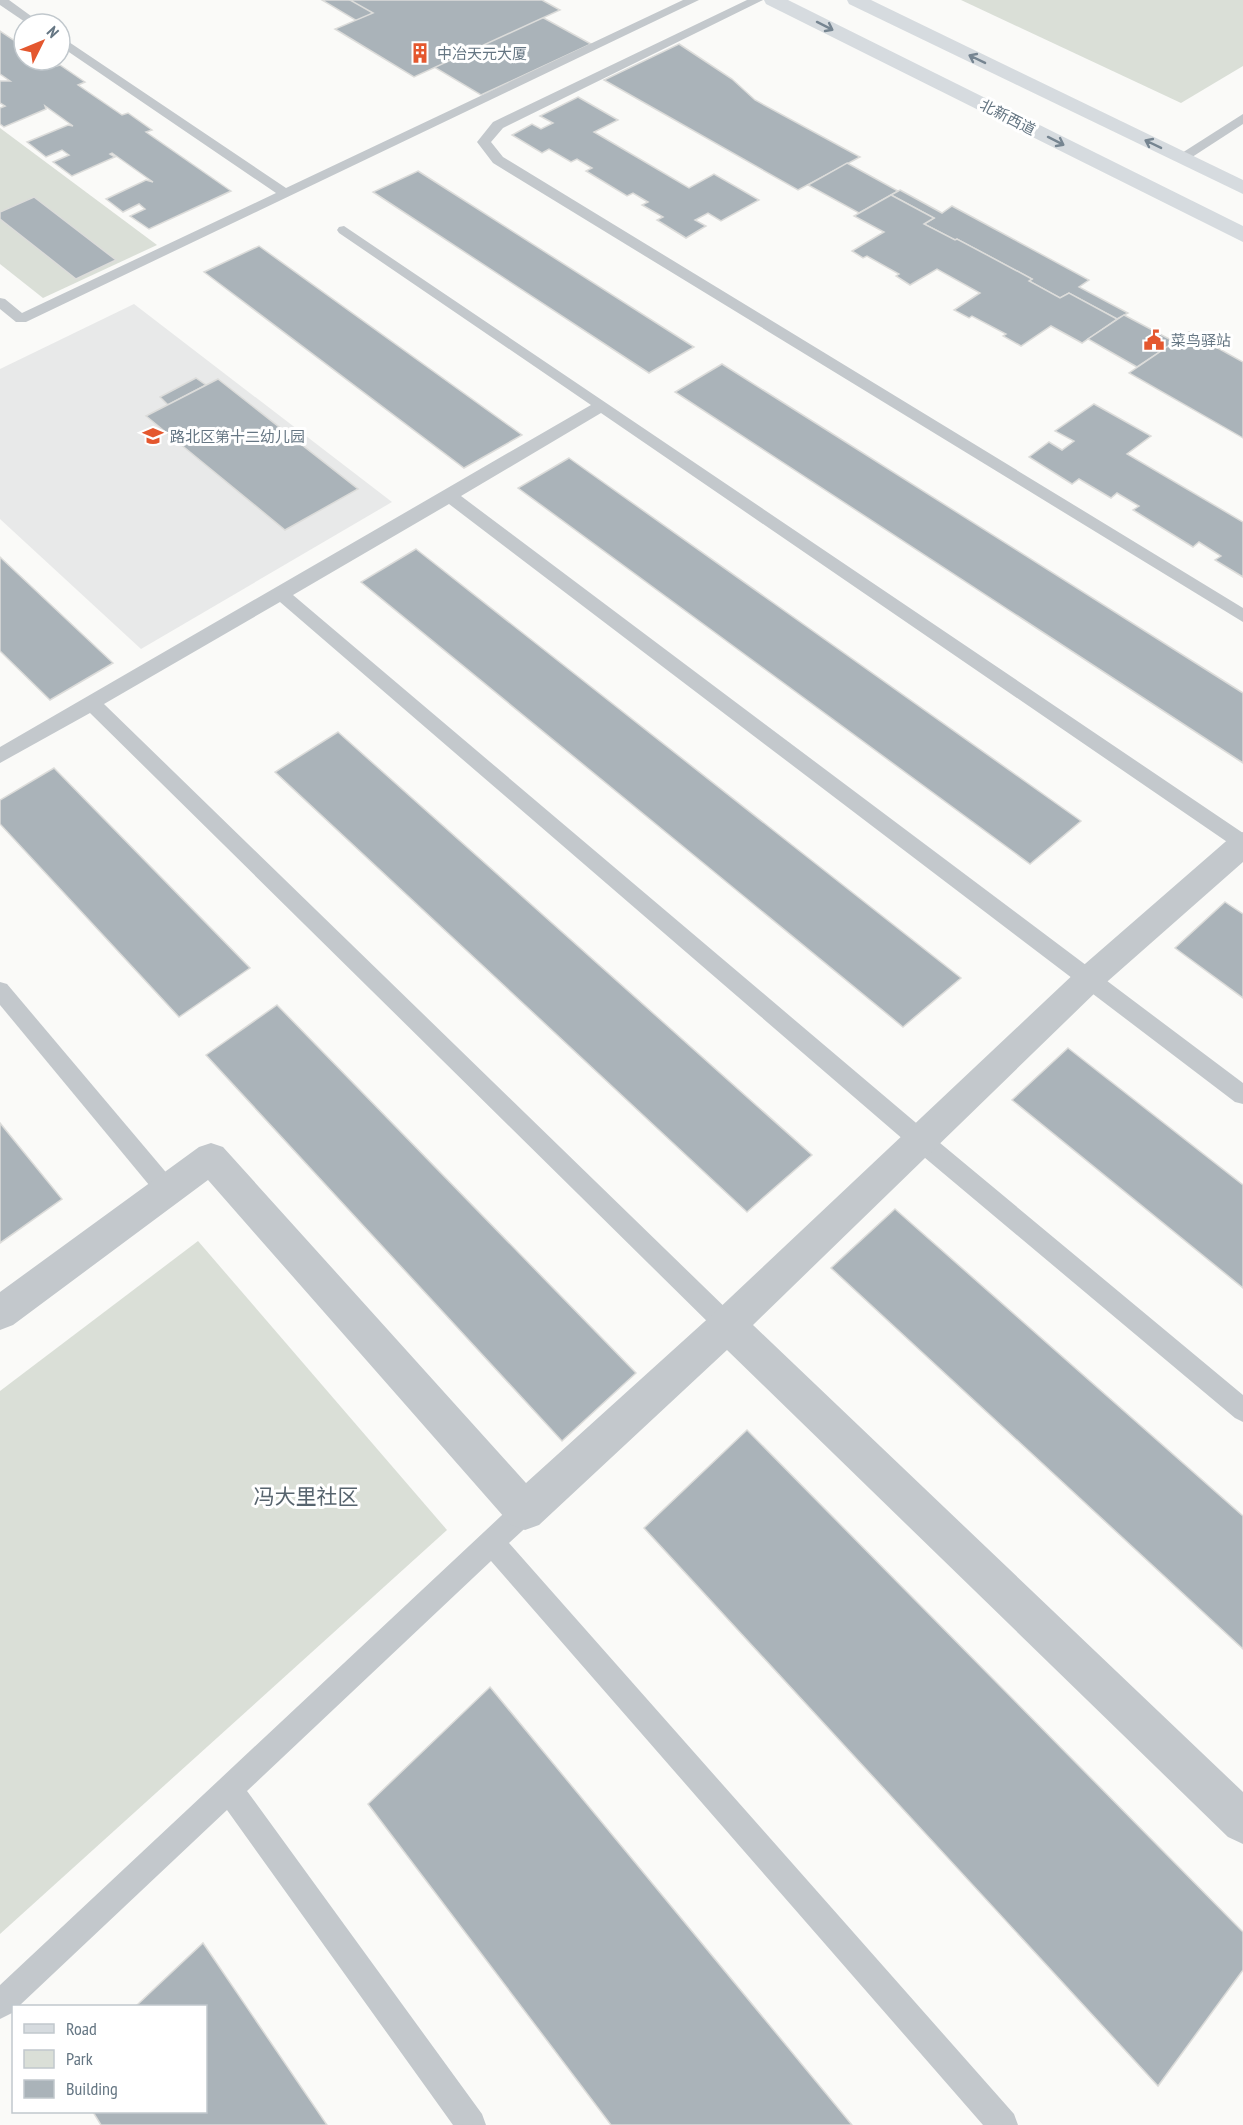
<svg xmlns="http://www.w3.org/2000/svg" width="1243" height="2125" font-family="'PT Sans Narrow','Noto Sans SC',sans-serif">
  <style>
    .built { fill: #e8e9e9 }
    .green { fill: #dadfd7 }
    .building { fill: #aab3b9; stroke: #dcdcda; stroke-width: 1.5 }
    .lines { fill: none; stroke-linecap: round; stroke-linejoin: round }
    .lane { fill: #c3c8cc; fill-rule: evenodd }
    .street { fill: #c3c8cc; fill-rule: evenodd }
    .primary { fill: #d6dbdf; fill-rule: evenodd }
    .oneway { stroke: #768591 }
    .labels { text-anchor: middle; dominant-baseline: central; stroke-width: 6; stroke-linejoin: round; paint-order: stroke }
    .far-poi-label { font-size: 15px; fill: #657683; stroke: #fff; text-anchor: start }
    .far-street-label { font-size: 15px; fill: #657683; stroke: #fff }
    .quarter-label { font-size: 21px; fill: #57646e; stroke: #fff }
  </style>
  <rect width="100%" height="100%" fill="#fafaf8"/>
  <path class="built" d="M134,304L392,502L141,649L0,519V369Z"/>
  <g class="green">
    <path d="M961,0H1243V66L1181,103Z"/>
    <path d="M0,128L157,245L43,298L0,264Z"/>
    <path d="M198,1241L447,1530L0,1934V1391Z"/>
  </g>
  <g class="building">
    <path d="M322,0H511L591,44L481,95Z"/>
    <path d="M350,0H542L560,10L414,77L335,29L373,13Z"/>
    <path d="M0,31L24,47V60H42L53,67L60,65L85,82L78,85L122,115L128,113L152,130L146,132L231,191L149,229L130,216L145,209L139,204L123,212L106,199L146,180L153,182L112,153L110,154L115,157L72,176L53,162L69,155L62,150L46,157L27,142L68,125L73,126L45,106L46,109L4,127L0,124V108L5,106L0,103V81H10L0,74Z"/>
    <path d="M679,44L732,79L755,100L860,157L798,190L604,80Z"/>
    <path d="M578,97L618,120L594,132L689,188L714,174L759,200L721,221L708,213L695,220L706,226L686,238L657,220L663,217L642,205L648,202L633,193L627,196L586,171L592,168L577,159L571,162L549,149L542,153L512,135L532,124L541,129L553,123L540,116Z"/>
    <path d="M847,163L898,191L859,213L808,185Z"/>
    <path d="M418,171L694,347L649,373L373,192Z"/>
    <path d="M900,190L942,213L952,206L1089,280L1079,287L1128,313L1117,319L1069,293L1060,298L1029,281L1032,279L957,239L955,240L924,224L934,218L891,195Z"/>
    <path d="M891,195L934,218L924,224L955,240L957,239L1032,279L1029,281L1060,298L1069,293L1117,319L1082,343L1051,326L1021,346L1003,336L1006,334L972,316L969,318L954,310L980,293L937,269L910,285L896,276L899,274L867,256L863,258L852,251L884,232L854,216Z"/>
    <path d="M34,197L116,260L76,279L0,219V212Z"/>
    <path d="M259,246L522,435L464,468L204,272Z"/>
    <path d="M1124,315L1175,342L1137,367L1088,339Z"/>
    <path d="M1189,332L1243,362V438L1129,373Z"/>
    <path d="M722,364L1243,693V763L675,392Z"/>
    <path d="M196,378L206,385L168,405L160,397Z"/>
    <path d="M218,379L358,489L285,530L146,416Z"/>
    <path d="M1094,404L1151,436L1127,454L1243,522V577L1215,560L1221,556L1199,542L1193,547L1133,510L1139,506L1117,493L1111,498L1079,479L1072,484L1029,457L1049,442L1062,450L1074,441L1055,431Z"/>
    <path d="M569,458L1081,821L1030,864L518,488Z"/>
    <path d="M416,549L961,978L903,1027L361,582Z"/>
    <path d="M0,557L113,663L50,700L0,651Z"/>
    <path d="M338,732L812,1155L747,1212L275,772Z"/>
    <path d="M54,768L250,968L179,1017L0,824V800Z"/>
    <path d="M1225,902L1243,914V998L1175,948Z"/>
    <path d="M277,1005L636,1373L562,1441L206,1055Z"/>
    <path d="M1068,1048L1243,1185V1288L1012,1100Z"/>
    <path d="M0,1123L62,1199L0,1243Z"/>
    <path d="M895,1209L1243,1516V1649L831,1268Z"/>
    <path d="M747,1430L1243,1932V1970L1158,2086L644,1528Z"/>
    <path d="M490,1687L852,2125H611L368,1804Z"/>
    <path d="M203,1943L327,2125H101L93,2112H206V2006H136Z"/>
  </g>
  <g class="lines">
    <g class="lane">
      <path d="M0,0H9L42,24H28L0,5Z"/>
      <path d="M683,0H699L26,322H16L0,309V298L5,299L22,313L276,193L60,46V36L286,188Z"/>
      <path d="M747,0H763L503,128L491,142L503,157L1243,608V622L493,163L477,142L493,122Z"/>
      <path d="M1243,114V124L1186,161L1181,162L1174,158Z"/>
      <path d="M344,226L1243,833V850L1236,848L601,413L461,496L1243,1083V1104L1235,1102L449,504L293,595L928,1133L1243,1395V1422L1235,1418L912,1147L280,602L104,704L735,1317L739,1325L735,1333L727,1336L719,1333L90,713L0,763V747L591,405L339,233L337,230L339,227Z"/>
      <path d="M0,982L7,984L175,1183L178,1190L175,1197L167,1200L159,1197L0,1005Z"/>
      <path d="M525,1499L534,1502L537,1511L534,1520L509,1543L1014,2114L1018,2125H983L491,1561L247,1791L482,2114L486,2125H453L227,1810L19,2006H14V2012L0,2019V1985L516,1502Z"/>
    </g>
    <path class="street" d="M1243,832V862L1100,988L753,1325L1243,1792V1844L1228,1837L727,1350L539,1525L525,1530L511,1525L208,1180L13,1325L0,1330V1292L199,1147L211,1143L223,1147L526,1483L714,1313L1078,970L1232,836Z"/>
    <g class="primary">
      <path d="M764,0H788L1243,226V242L766,4Z"/>
      <path d="M847,0H871L1243,180V194L849,4Z"/>
    </g>
  </g>
  <defs><path id="oneway-shaft" d="M-6 0H5M1.5-3L5.5 0L1.5 3" fill="none" stroke-width="1.6" stroke-linecap="round" stroke-linejoin="round" transform="scale(1.5)"/></defs>
  <g class="oneway">
    <use href="#oneway-shaft" transform="translate(825 26) rotate(27)"/>
    <use href="#oneway-shaft" transform="translate(977 59) rotate(-154)"/>
    <use href="#oneway-shaft" transform="translate(1056 141) rotate(27)"/>
    <use href="#oneway-shaft" transform="translate(1153 144) rotate(-154)"/>
  </g>
  <defs>
    <g id="building-bare" transform="scale(1.62)"><path d="M-4-6H4V6H1V3H-1V6H-4ZM-2.5-4.3h1.7v1.8h-1.7ZM.8-4.3h1.7v1.8H.8ZM-2.5-1h1.7V.8h-1.7ZM.8-1h1.7V.8H.8Z" fill="#e4572e" stroke="#fff" stroke-width="2.5" paint-order="stroke"/></g>
    <g id="civic-bare" transform="scale(1.62)"><path d="M-.6-6.5H3V-4.5H.6V-3L4-1V1h2V6H-6V1h2V-1L-.6-3ZM-1.2 2.5V6h2.4V2.5Z" fill="#e4572e" stroke="#fff" stroke-width="2.5" paint-order="stroke"/></g>
    <g id="school-bare" transform="scale(1.62)"><path d="M0-5L7-2L0 1L-7-2ZM-4 1L0 2.5L4 1V4Q0 6-4 4Z" fill="#e4572e" stroke="#fff" stroke-width="2.5" paint-order="stroke"/></g>
  </defs>
  <g fill-rule="evenodd">
    <use href="#building-bare" x="420" y="53"/>
    <use href="#civic-bare" x="1154" y="340"/>
    <use href="#school-bare" x="153" y="436"/>
  </g>
  <g class="labels">
    <g class="far-poi-label">
      <text x="437" y="53">中冶天元大厦</text>
      <text x="1171" y="340">菜鸟驿站</text>
      <text x="170" y="436">路北区第十二幼儿园</text>
    </g>
    <g class="far-street-label">
      <text transform="translate(1008 117) rotate(27)">北新西道</text>
    </g>
    <g class="quarter-label">
      <text x="306" y="1496">冯大里社区</text>
    </g>
  </g>
  <rect x="12" y="2005" width="195" height="108" fill="#ffffff" stroke="#c1c8cd" stroke-width="1.5"/>
  <rect x="24" y="2024" width="30" height="9" fill="#d6dbdf" stroke="#c1c8cd" stroke-width="1.5"/>
  <text x="66" y="2035" font-size="18" fill="#657683">Road</text>
  <rect x="24" y="2050" width="30" height="18" fill="#dadfd7" stroke="#c1c8cd" stroke-width="1.5"/>
  <text x="66" y="2065" font-size="18" fill="#657683">Park</text>
  <rect x="24" y="2080" width="30" height="18" fill="#aab3b9" stroke="#c1c8cd" stroke-width="1.5"/>
  <text x="66" y="2095" font-size="18" fill="#657683">Building</text>
  <g transform="translate(42 42) rotate(47)"><circle r="28" fill="#ffffff" stroke="#c1c8cd" stroke-width="1.5"/>
  <path d="M0-4.5L10 22L0 15L-10 22Z" fill="#e4572e"/>
  <text y="-9" font-size="16" font-weight="bold" text-anchor="middle" fill="#657683">N</text>
  </g>
</svg>
